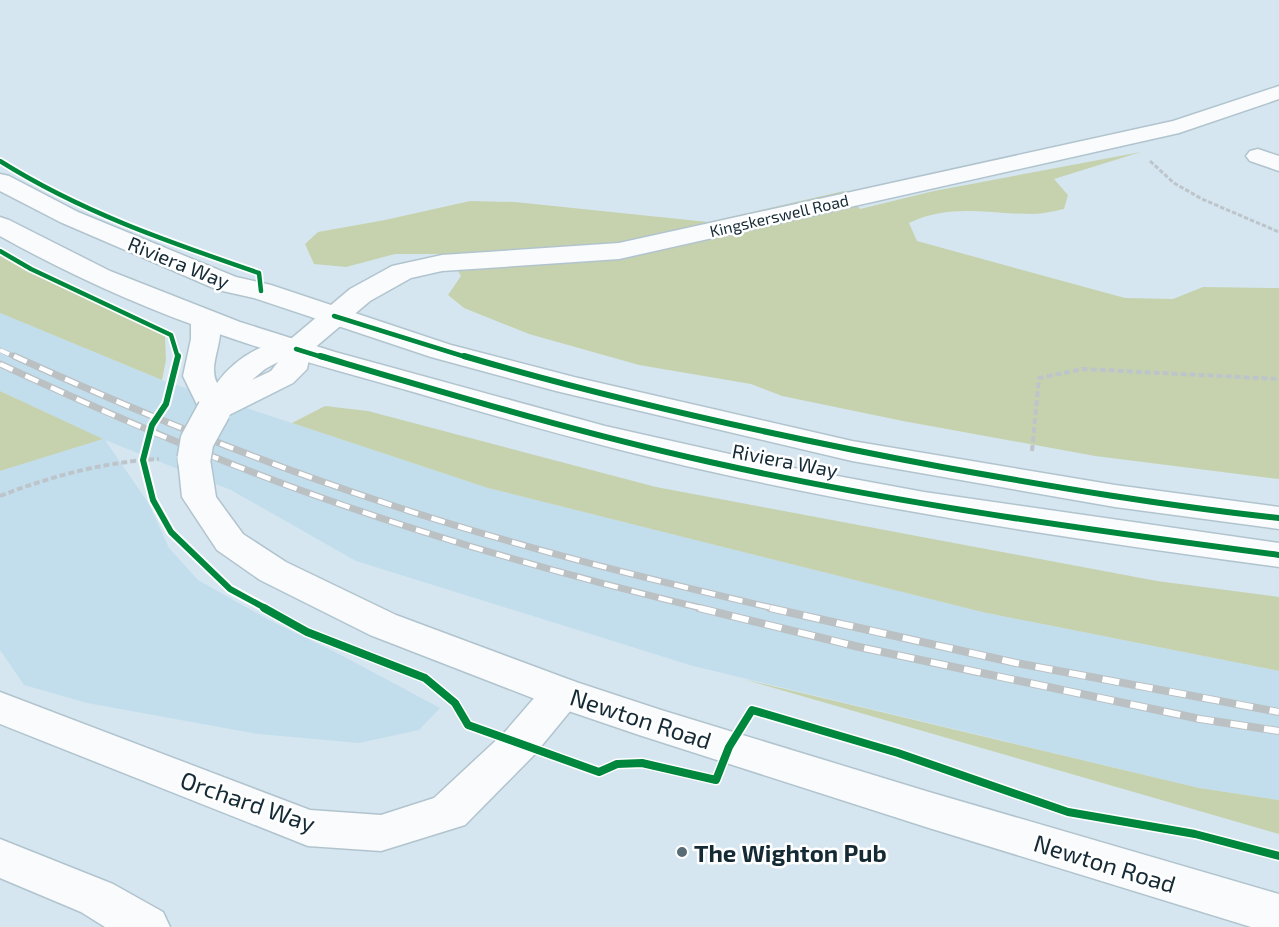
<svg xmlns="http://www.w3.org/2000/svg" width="1279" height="927" font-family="'Exo 2',sans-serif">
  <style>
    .built { fill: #c2deec }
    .green { fill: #c6d2ae }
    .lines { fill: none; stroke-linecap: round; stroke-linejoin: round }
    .minor-casing { stroke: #b1c4ce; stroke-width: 3 }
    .tertiary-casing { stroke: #b1c4ce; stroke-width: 3 }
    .primary-casing { stroke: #b1c4ce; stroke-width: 3 }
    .path-far1 { stroke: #bdc5cb; stroke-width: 3; stroke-dasharray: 4.5 2; stroke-linecap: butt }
    .path { stroke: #bdc5cb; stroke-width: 4; stroke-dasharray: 6 3; stroke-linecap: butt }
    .minor { fill: #f9fbfd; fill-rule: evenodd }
    .tertiary { fill: #f9fbfd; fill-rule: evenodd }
    .primary { fill: #f9fbfd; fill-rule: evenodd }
    .rail-far2-casing { stroke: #bbc0c3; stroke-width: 5 }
    .rail-far1-casing { stroke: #bbc0c3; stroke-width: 7 }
    .rail-casing { stroke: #bbc0c3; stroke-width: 8 }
    .rail-far2 { stroke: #fff; stroke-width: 4; stroke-dasharray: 10; stroke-linecap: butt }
    .rail-far1 { stroke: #fff; stroke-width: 4.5; stroke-dasharray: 14; stroke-linecap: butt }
    .rail { stroke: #fff; stroke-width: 6; stroke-dasharray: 17; stroke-linecap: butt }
    .tertiary-bridge-casing { stroke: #b1c4ce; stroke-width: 36; stroke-linecap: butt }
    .tertiary-bridge { stroke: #f9fbfd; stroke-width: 33 }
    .cycleway-far2-casing { stroke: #fff; stroke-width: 8 }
    .cycleway-far1-casing { stroke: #fff; stroke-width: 10 }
    .cycleway-casing { stroke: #fff; stroke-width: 11 }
    .cycleway-far2 { stroke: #00873e; stroke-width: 4.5 }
    .cycleway-far1 { stroke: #00873e; stroke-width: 6 }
    .cycleway { stroke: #00873e; stroke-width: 8 }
    .poi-dot { fill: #586c76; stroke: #fff; stroke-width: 2 }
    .labels { text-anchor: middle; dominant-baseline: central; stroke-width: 5; stroke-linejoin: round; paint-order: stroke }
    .far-street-label { font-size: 16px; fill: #142a35; stroke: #fff }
    .street-label { font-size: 20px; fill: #142a35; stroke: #fff }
    .near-street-label { font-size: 24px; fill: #142a35; stroke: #fff }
    .near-poi-label { font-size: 24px; font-weight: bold; fill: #142a35; stroke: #fff; text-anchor: start }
  </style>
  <rect width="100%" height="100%" fill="#d5e6f0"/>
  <path class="built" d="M0,313L162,380L488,488L982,612L1279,671V800L1199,788L693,666L356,561L231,490L105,440L149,504L169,548L198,580L269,620L341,655L440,708L419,730L359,743L258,734L87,703L24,685L0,650V471L102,439L0,391Z"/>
  <g class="green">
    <path d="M1141,152L1054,179L1068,195L1064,209C1054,211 1043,214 1032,214C988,214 951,203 909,223L917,241L1125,298L1173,299L1203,287L1279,288V479L1095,456L903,421L782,396L751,384L639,365L529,334L464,308L448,295L461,276L448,254H395L346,267L314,264L305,244L318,232L385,220L470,201L515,202L708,222L844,191L860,209L934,191Z"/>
    <path d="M0,255L28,271L165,336L166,360L162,380L0,313Z"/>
    <path d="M0,391L103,439L0,471Z"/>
    <path d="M325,406L368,411L656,487L1157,581L1279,597V671L982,612L488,488L292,423Z"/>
    <path d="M743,679L1199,788L1279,800V834Z"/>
  </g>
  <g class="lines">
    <g class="minor-casing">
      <g id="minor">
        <path d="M1279,86V99L1179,133L619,259L442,271L411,278L370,301L306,355L296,358L286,355L281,349L286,343L350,289L392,266L442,255L619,243L1173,121Z"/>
        <path d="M1258,149L1279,156V171L1250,161L1246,156L1250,151Z"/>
        <path d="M562,678L576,682L582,693L576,704L534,755L465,825L381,851L308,846L0,724V692L310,810L381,815L434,798L504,733L548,682Z"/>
        <path d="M0,839L113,884L163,912L170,927H105L81,912L0,878Z"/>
      </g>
    </g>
    <g class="tertiary-casing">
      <g id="tertiary">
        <path d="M205,311L215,314C230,336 206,362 217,383C236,357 272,334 306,343L311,349L307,369L293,383L225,417L214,419L203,417L183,376L191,339V320L195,314ZM278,362L271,371L252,380L265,369Z"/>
        <path d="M194,449L206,452L210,459L216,497L243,534L286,562L396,615L576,682L661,710L929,792L1279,894V927H1251L929,828L639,735L548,704L370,635L260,580L217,550L182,497L178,459L182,452Z"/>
      </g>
    </g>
    <g class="primary-casing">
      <g id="primary">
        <path d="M0,174L9,176L78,212L236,277L271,285L451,345L574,377L852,441L1115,485L1279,507V529L1115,507L852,461L556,391L431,357L254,298L218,290L60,222L0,191Z"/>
        <path d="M0,217L9,220L110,271L240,322L335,352L605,426L783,466L924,492L1279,543V567C1089,541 900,514 713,472C613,450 515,422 417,393C351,374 284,357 219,334C143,308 70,275 0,236Z"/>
      </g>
    </g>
    <path class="path-far1" d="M1150,161L1174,183L1202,199L1279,232"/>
    <g class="path">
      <path d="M1032,451L1039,378L1083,369L1279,379"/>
      <path d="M0,496C52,476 103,462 159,459"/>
    </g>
    <use href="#minor" class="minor"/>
    <use href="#tertiary" class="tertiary"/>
    <use href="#primary" class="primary"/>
    <g class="rail-far2-casing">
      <path id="rail-far2" d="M0,350L17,358"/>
    </g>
    <g class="rail-far1-casing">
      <g id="rail-far1">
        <path d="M14,356C133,410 255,460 379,501C510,545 643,578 777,609"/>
        <path d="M0,364C108,414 218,462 331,501C453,544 579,579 705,609"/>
      </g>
    </g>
    <g class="rail-casing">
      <g id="rail">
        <path d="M699,608L859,647L1200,719L1279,731"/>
        <path d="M770,608L1016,663L1279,712"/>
      </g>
    </g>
    <use href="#rail-far2" class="rail-far2"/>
    <use href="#rail-far1" class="rail-far1"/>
    <use href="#rail" class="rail"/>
    <g class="tertiary-bridge-casing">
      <path id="tertiary-bridge" d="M194,459L197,441L214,410"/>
    </g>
    <use href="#tertiary-bridge" class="tertiary-bridge"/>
    <g class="cycleway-far2-casing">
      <g id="cycleway-far2">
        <path d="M0,161C81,212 169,242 259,273L261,291"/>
        <path d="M0,251L31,269L171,335L178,358"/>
        <path d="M334,316L469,358"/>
        <path d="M296,349L325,358"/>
      </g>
    </g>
    <g class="cycleway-far1-casing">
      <g id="cycleway-far1">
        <path d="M178,356L166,404L152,425L143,460L153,500L171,532L230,589L267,609"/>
        <path d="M320,356C449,394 579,433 710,462C898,504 1089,530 1279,555"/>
        <path d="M464,356C621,402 781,437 942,467C1054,487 1166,506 1279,518"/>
      </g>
    </g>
    <g class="cycleway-casing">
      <path id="cycleway" d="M264,608L307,632L425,678L455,703L468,725L599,772L617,764L642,763L716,780L729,747L752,710L898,753L1068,812L1195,834L1279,856"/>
    </g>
    <use href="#cycleway-far2" class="cycleway-far2"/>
    <use href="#cycleway-far1" class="cycleway-far1"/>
    <use href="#cycleway" class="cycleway"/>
  </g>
  <circle class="poi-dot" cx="682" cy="852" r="6"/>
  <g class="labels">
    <g class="far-street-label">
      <text transform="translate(779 215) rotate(-13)">Kingskerswell Road</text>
    </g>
    <g class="street-label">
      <text transform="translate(179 262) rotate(22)">Riviera Way</text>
      <text transform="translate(785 460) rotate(11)">Riviera Way</text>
    </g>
    <g class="near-street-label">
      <text transform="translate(641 718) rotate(18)">Newton Road</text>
      <text transform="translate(248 801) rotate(19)">Orchard Way</text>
      <text transform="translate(1105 863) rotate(17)">Newton Road</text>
    </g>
    <g class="near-poi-label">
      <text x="694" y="852">The Wighton Pub</text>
    </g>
  </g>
</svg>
